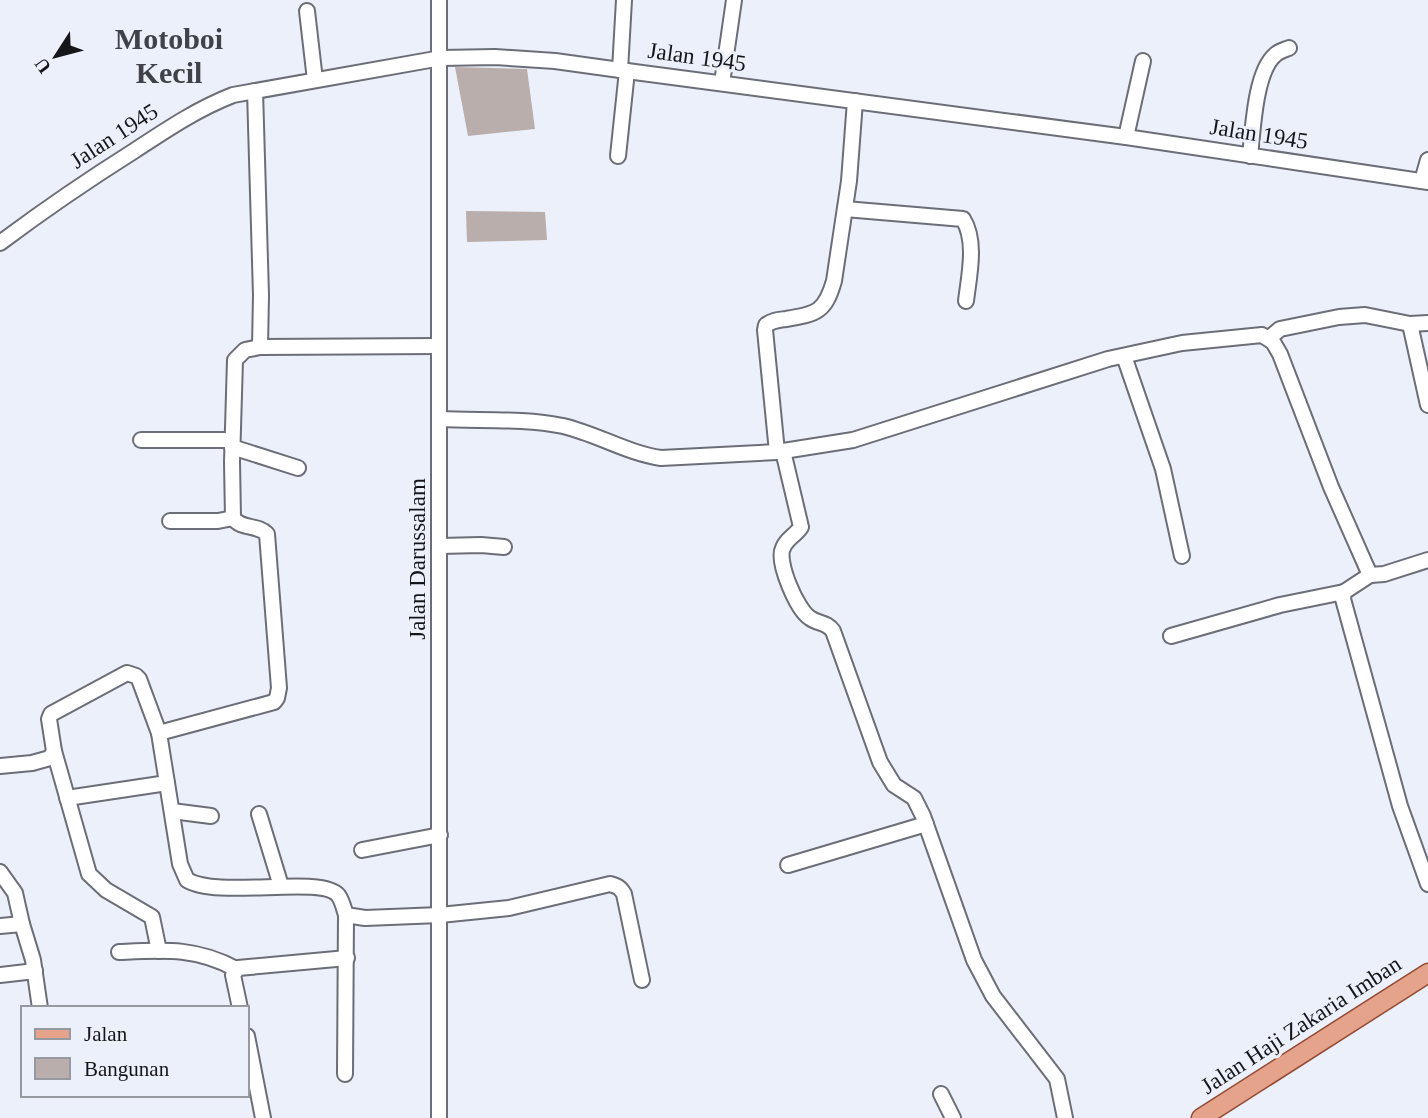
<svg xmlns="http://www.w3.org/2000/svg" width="1428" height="1118" font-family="Georgia,serif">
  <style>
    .building { fill: #b9aeab }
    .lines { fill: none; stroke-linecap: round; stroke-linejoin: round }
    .minor-casing { stroke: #6b6e77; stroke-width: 18 }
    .major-casing { stroke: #924a32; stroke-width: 21 }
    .minor { stroke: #fff; stroke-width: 14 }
    .major { stroke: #e6a38c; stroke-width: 18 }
    .labels { text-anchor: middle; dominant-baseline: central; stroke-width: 6; stroke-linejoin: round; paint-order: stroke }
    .street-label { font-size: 23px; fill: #151619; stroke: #ecf0fa }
    .district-label { font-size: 30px; font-weight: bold; fill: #3f4249; stroke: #ecf0fa }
  </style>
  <rect width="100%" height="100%" fill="#ecf0fa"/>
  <g class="building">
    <path d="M455,67L527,69L535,129L468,136Z"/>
    <path d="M466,211L545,212L547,240L467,242Z"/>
  </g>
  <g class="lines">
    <g class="minor-casing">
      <g id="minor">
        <path d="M307,11L315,80"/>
        <path d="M620,70L624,0"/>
        <path d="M722,83L734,0"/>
        <path d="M255,91L261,295L260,347L439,346"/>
        <path d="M1126,137L1143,61"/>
        <path d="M618,156L627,71"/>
        <path d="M1250,156C1253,130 1255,72 1275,55C1279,51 1284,50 1289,48"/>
        <path d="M1422,181L1428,160"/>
        <path d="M845,209L963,219C977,241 969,276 966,301"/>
        <path d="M0,243C44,210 88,180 134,151C166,130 197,109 233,95L441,58L495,57L555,61L627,71L1126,137L1428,182"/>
        <path d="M1410,324L1428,405"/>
        <path d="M1269,338L1280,329L1339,317L1365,315L1410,324L1428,323"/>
        <path d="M260,347L245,350L235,360L232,462L233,518C242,530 257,524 267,534L279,688L277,698L274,702L159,733L180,864L187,880C218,899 321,875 338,895C342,900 344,909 346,915L365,918L440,915L509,908L610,884C617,886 620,887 624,894L642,980"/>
        <path d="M1124,356L1163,469L1182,556"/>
        <path d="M440,419C480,421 524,418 563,426C597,434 627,453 661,458L777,452L853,440L1108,359L1182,343L1262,335L1273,342L1280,354L1331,487L1370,575L1384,574L1428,560"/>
        <path d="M141,440H232"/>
        <path d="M232,447L298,468"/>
        <path d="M783,451L801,527C796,535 786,539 783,548C776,561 797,610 810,618C818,624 827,622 833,631L880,762L894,785L914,798L923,816L974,960L993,996L1057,1079L1065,1118"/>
        <path d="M777,452L765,330L766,325C773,320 778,320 786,319C817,314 825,312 834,281L849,181L855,101"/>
        <path d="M170,521H218L233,518"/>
        <path d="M440,546L481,545L504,547"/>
        <path d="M1370,575L1344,592L1343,599L1400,806L1428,884"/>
        <path d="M1171,636L1280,605L1344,592"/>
        <path d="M54,751L89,874L106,890L152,917L159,951"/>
        <path d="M0,766L32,763L50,758L54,751L49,719L51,714L127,673L136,676L139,679L159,733"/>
        <path d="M67,798L167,783"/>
        <path d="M172,811L211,816"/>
        <path d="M259,814L281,886"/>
        <path d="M362,850L440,835"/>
        <path d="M788,865L926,824"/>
        <path d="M0,872L15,893L22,924L0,926"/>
        <path d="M22,924L33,960L40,1008"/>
        <path d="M119,952C163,950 196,947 236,969"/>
        <path d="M0,975L35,971"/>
        <path d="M240,1008L233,975L238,968L347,958"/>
        <path d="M247,1036L263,1118"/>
        <path d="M345,1074L346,915"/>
        <path d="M941,1094L953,1118"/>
        <path d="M439,1118V0"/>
      </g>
    </g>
    <g class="major-casing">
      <path id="major" d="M1201,1118L1428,973"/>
    </g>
    <use href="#minor" class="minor"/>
    <use href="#major" class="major"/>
  </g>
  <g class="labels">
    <g class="street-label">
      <text transform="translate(697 57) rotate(8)">Jalan 1945</text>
      <text transform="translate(1259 134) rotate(9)">Jalan 1945</text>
      <text transform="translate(114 136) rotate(-33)">Jalan 1945</text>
      <text transform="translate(417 559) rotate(-90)">Jalan Darussalam</text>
      <text transform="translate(1301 1025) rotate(-33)">Jalan Haji Zakaria Imban</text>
    </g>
    <g class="district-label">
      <text x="169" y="38">Motoboi<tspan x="169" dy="34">Kecil</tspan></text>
    </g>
  </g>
  <rect x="21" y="1006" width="228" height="91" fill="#ecf0fa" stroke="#9699a0" stroke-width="2"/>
  <rect x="35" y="1029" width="35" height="10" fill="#e6a38c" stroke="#9699a0" stroke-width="2"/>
  <text x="84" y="1041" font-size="21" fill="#151619">Jalan</text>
  <rect x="35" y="1058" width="35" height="21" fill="#b9aeab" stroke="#9699a0" stroke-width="2"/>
  <text x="84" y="1076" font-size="21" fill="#151619">Bangunan</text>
  <g transform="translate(56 56) rotate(234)" stroke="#ecf0fa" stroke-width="5" paint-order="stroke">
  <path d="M0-5L12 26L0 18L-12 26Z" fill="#151619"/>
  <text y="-10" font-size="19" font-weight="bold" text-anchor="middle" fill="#151619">U</text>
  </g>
</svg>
